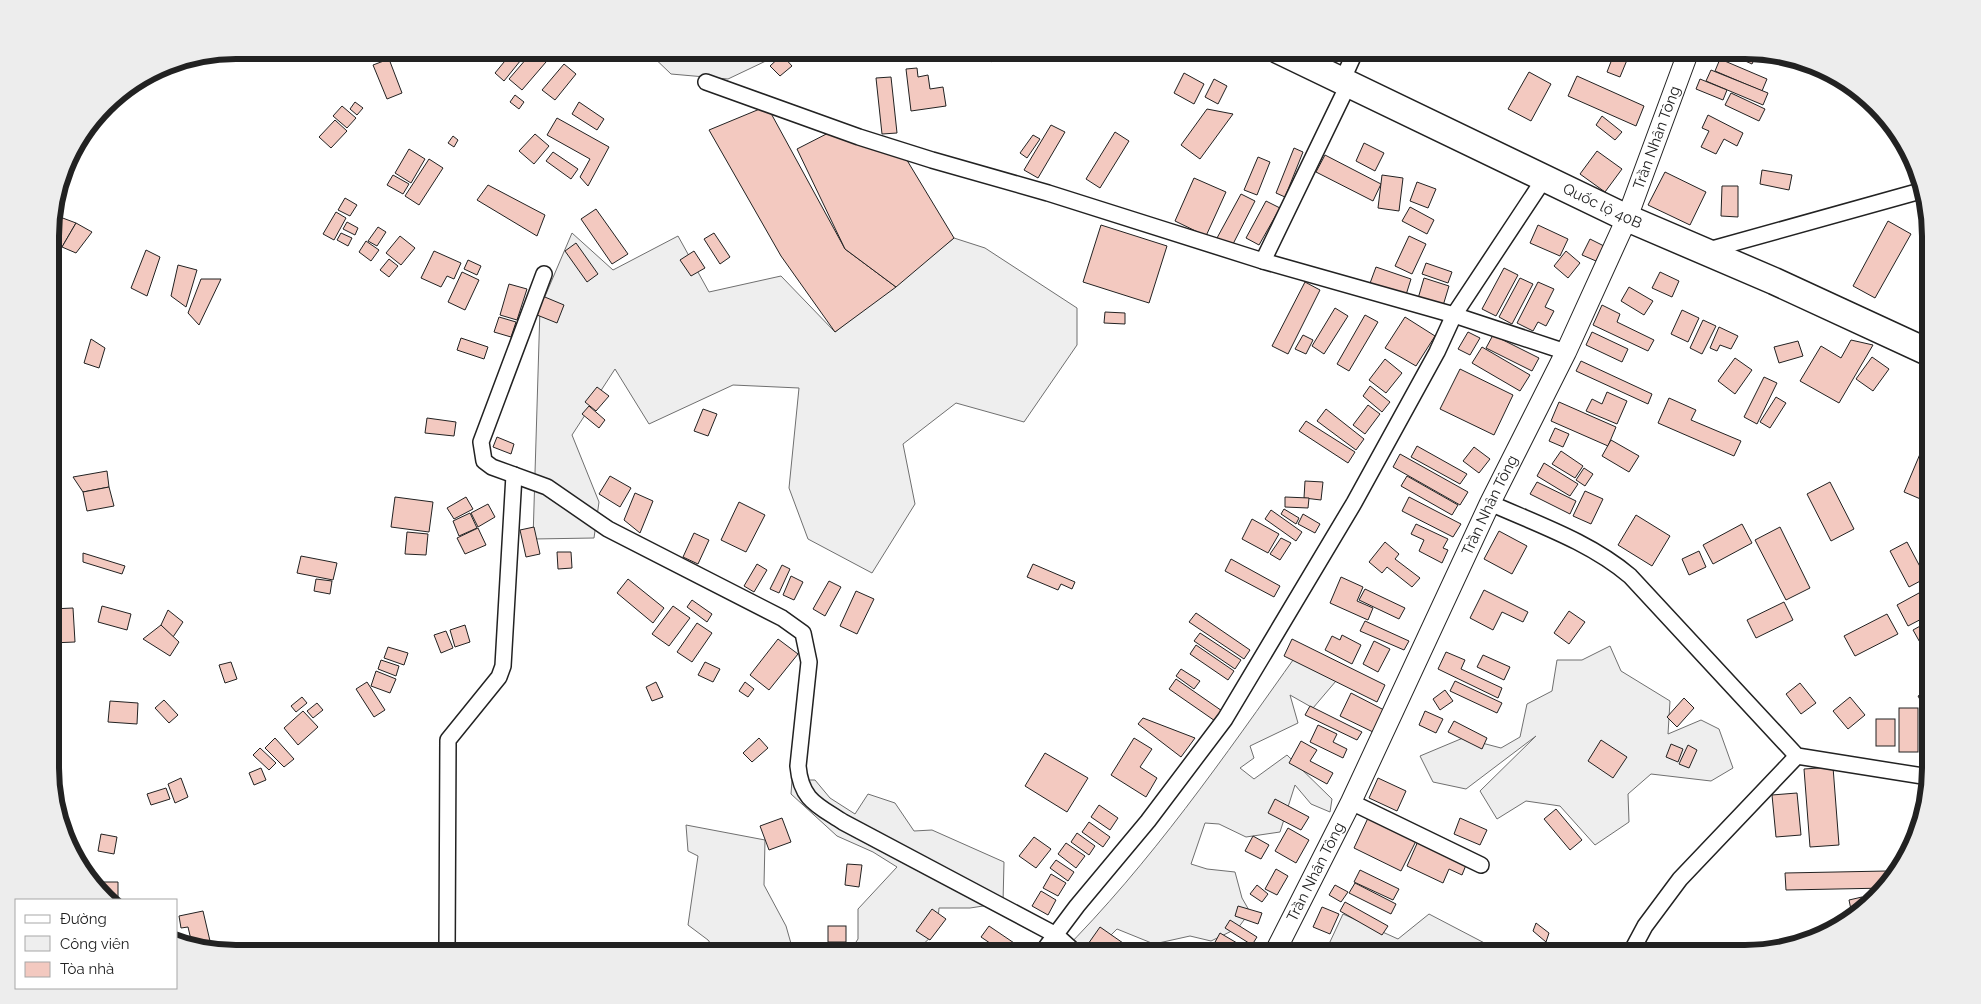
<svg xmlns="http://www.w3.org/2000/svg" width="1981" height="1004" font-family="Raleway,sans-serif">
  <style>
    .green { fill: #eee; stroke: #6f6f6f }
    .building { fill: #f3c9c0; stroke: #222 }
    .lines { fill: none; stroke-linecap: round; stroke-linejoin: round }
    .minor-casing { stroke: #222; stroke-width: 18 }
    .tertiary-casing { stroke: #222; stroke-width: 22 }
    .trunk-casing { stroke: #222; stroke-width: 29 }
    .minor { stroke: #fff; stroke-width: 15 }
    .tertiary { stroke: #fff; stroke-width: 20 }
    .trunk { stroke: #fff; stroke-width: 26 }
    .labels { text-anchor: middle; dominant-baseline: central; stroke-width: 4; stroke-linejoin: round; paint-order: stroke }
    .street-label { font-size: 15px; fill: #222; stroke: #fff }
    .rim { fill: none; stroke: #222; stroke-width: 6 }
  </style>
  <rect width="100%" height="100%" fill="#fff"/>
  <g class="green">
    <path d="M646,50H789L728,79L671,74Z"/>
    <path d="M572,233L613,270L678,236L709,292L781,276L835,332L954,238L985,248L1077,308V345L1024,422L956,403L903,444L915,504L872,573L808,539L789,488L799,388L733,385L649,424L615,369L572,435L599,502L594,538L533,539L540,308Z"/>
    <path d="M1610,646L1621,671L1670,701L1668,734L1701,720L1719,729L1733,768L1711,781L1651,774L1628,794L1629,822L1595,845L1560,806L1526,801L1497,819L1480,791L1536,736L1466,789L1433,782L1420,756L1463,738L1501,748L1520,737L1527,704L1552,691L1557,660H1582Z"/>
    <path d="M1298,653L1336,681L1313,708L1290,695L1298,723L1250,746L1254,758L1240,768L1254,779L1287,755L1332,799L1330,812L1311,804L1295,785L1280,832L1246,837L1219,824L1205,823L1191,864L1207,869L1235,872L1242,898L1250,912L1238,928L1211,941L1190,936L1154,944L1117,929L1092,954H1060C1151,863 1224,757 1298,653Z"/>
    <path d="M792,780H815L830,798L855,814L868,794L895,803L914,831L932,830L1004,862L1003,903L970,908H939L937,931L913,954H848L858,939V909L897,867L873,852L837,836L791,794Z"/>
    <path d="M686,825L765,840L764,885L786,926L794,954H718L708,940L688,925L698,856L688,851Z"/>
    <path d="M1343,914L1398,939L1429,914L1496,949L1497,954H1363L1329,944Z"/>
  </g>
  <g class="building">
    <path d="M514,50H529L504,81L495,73Z"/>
    <path d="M946,50H957L954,55Z"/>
    <path d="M980,50H1005L991,62Z"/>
    <path d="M1725,50H1745L1757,53L1752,64L1725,52Z"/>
    <path d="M533,51L546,62L522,90L509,79Z"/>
    <path d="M1614,54L1627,60L1620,77L1607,72Z"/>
    <path d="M782,55L792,66L780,76L770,66Z"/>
    <path d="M389,59L402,93L387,99L373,65Z"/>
    <path d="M1720,59L1767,79L1762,91L1715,71Z"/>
    <path d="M564,64L576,74L555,100L542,90Z"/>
    <path d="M917,68L918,77L928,75L930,89L943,87L946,106L911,111L906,69Z"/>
    <path d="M1711,70L1768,93L1763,105L1706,81Z"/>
    <path d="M1529,72L1551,84L1531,121L1508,109Z"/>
    <path d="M1184,73L1204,84L1194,104L1174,93Z"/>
    <path d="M1577,76L1644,106L1636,126L1568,96Z"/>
    <path d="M891,77L897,133L882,134L876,78Z"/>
    <path d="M1214,79L1227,86L1218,104L1205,97Z"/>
    <path d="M1700,79L1727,90L1723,100L1696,89Z"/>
    <path d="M1731,93L1765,109L1759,121L1725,105Z"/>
    <path d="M515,95L524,102L519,109L510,102Z"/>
    <path d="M355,102L363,108L357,115L350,109Z"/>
    <path d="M579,102L604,119L597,130L572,114Z"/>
    <path d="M342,106L356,118L347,128L333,116Z"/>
    <path d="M767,106L845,249L896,287L835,332L781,256L709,130Z"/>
    <path d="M1207,109L1233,114L1200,159L1181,145Z"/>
    <path d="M1708,115L1743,133L1737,146L1724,139L1716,154L1701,147L1709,131L1702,128Z"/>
    <path d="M1602,116L1622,132L1615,140L1596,125Z"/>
    <path d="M557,118L609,147L588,186L580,177L590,159L547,135Z"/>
    <path d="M335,120L347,131L331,148L319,137Z"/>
    <path d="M1051,125L1065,132L1038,178L1024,170Z"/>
    <path d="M842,126L902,152L954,238L896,287L845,249L797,149Z"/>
    <path d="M1115,132L1129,141L1100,188L1086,179Z"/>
    <path d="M535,134L549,146L534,164L519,151Z"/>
    <path d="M1033,135L1040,139L1027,158L1020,153Z"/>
    <path d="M453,136L458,140L454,147L448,143Z"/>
    <path d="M1364,143L1384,153L1375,171L1356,161Z"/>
    <path d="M1294,148L1303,152L1285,197L1276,193Z"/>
    <path d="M409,149L425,159L411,183L395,173Z"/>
    <path d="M1597,151L1622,169L1605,192L1580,174Z"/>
    <path d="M553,152L578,169L571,179L546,161Z"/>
    <path d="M1325,155L1381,184L1373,201L1316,172Z"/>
    <path d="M1258,157L1270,162L1257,195L1244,190Z"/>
    <path d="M429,159L443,168L419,205L405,196Z"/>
    <path d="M1762,170L1792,175L1789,190L1760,184Z"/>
    <path d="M1665,172L1706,192L1690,225L1648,205Z"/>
    <path d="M393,175L409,184L403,194L387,185Z"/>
    <path d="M1382,175L1403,178L1399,211L1378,208Z"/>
    <path d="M1194,178L1226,192L1206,236L1175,221Z"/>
    <path d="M1417,182L1436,189L1428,208L1410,201Z"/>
    <path d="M488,185L545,215L537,236L477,200Z"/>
    <path d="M1722,186H1738V217L1721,216Z"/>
    <path d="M1241,194L1255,201L1232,246L1217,238Z"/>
    <path d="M345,198L357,205L350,216L338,210Z"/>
    <path d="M1266,201L1280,208L1259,245L1246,238Z"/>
    <path d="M1410,207L1434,220L1427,234L1402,221Z"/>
    <path d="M596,209L628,254L612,264L581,219Z"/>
    <path d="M336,212L346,218L334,240L323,234Z"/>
    <path d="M60,217L76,223L62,247L50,242V234Z"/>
    <path d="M1888,221L1911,234L1875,298L1853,286Z"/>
    <path d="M347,222L358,228L355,235L343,229Z"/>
    <path d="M76,223L92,232L76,253L62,247Z"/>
    <path d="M1101,225L1167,246L1149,303L1083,282Z"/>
    <path d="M1538,225L1568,239L1560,256L1530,243Z"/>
    <path d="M378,227L386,232L377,246L368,241Z"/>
    <path d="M341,233L352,238L348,246L337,240Z"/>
    <path d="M714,233L730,257L720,264L704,239Z"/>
    <path d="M400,236L415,248L401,265L386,253Z"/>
    <path d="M1409,236L1426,244L1412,274L1395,266Z"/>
    <path d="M1590,239L1604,246L1596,261L1582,255Z"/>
    <path d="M366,241L379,250L371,261L359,252Z"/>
    <path d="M576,243L598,274L587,282L565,251Z"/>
    <path d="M146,250L160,257L147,296L131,288Z"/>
    <path d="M434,251L461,263L454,279L447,276L441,287L421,278Z"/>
    <path d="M694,251L705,268L691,276L680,260Z"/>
    <path d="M1566,251L1580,263L1568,278L1554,266Z"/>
    <path d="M389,259L398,266L389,277L380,270Z"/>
    <path d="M468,260L481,266L477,275L464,269Z"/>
    <path d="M1426,263L1452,272L1448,283L1422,274Z"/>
    <path d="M178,265L197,270L186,307L171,296Z"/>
    <path d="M1376,267L1411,279L1405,298L1369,286Z"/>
    <path d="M1504,268L1518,275L1496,316L1482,309Z"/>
    <path d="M462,272L479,280L465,310L448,302Z"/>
    <path d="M1660,272L1679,281L1672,297L1652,288Z"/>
    <path d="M1424,278L1449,286L1442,309L1417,302Z"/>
    <path d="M1520,278L1533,284L1512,324L1499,317Z"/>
    <path d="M201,279H221L199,325L188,313Z"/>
    <path d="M1305,282L1320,290L1288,354L1272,346Z"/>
    <path d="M1538,282L1554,289L1545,307L1554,311L1546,326L1538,322L1533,331L1517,323Z"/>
    <path d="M509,284L527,289L517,320L500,315Z"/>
    <path d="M1629,287L1653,301L1644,315L1621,301Z"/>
    <path d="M540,295L564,305L557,323L532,313Z"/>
    <path d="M1602,305L1620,314L1617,322L1654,340L1648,351L1593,325Z"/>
    <path d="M1335,308L1348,316L1324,354L1312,346Z"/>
    <path d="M1682,310L1699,318L1688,342L1671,334Z"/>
    <path d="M1105,312L1125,313V324L1104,323Z"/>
    <path d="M1365,315L1378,322L1349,371L1337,364Z"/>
    <path d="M499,317L516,322L511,337L494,332Z"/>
    <path d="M1405,317L1435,336L1416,366L1385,348Z"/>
    <path d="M1703,320L1716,326L1702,354L1690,348Z"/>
    <path d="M1719,327L1738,336L1731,349L1720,345L1717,351L1710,348Z"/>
    <path d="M1468,332L1480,338L1470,355L1458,349Z"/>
    <path d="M1592,332L1628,349L1622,362L1586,345Z"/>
    <path d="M1303,335L1313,340L1306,354L1295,349Z"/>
    <path d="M1493,335L1539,358L1532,371L1486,348Z"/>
    <path d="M461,338L488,347L484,359L457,350Z"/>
    <path d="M91,339L105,348L99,368L84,363Z"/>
    <path d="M1851,340L1873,345L1839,403L1800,381L1821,346L1841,358Z"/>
    <path d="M1798,341L1803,356L1779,363L1774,347Z"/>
    <path d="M1482,347L1530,375L1520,391L1472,363Z"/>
    <path d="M1872,357L1889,369L1873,391L1856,379Z"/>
    <path d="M1735,358L1752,370L1735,394L1718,381Z"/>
    <path d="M1385,359L1402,373L1386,393L1369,380Z"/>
    <path d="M1581,361L1652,394L1648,404L1576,371Z"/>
    <path d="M1460,369L1513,395L1494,435L1440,409Z"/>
    <path d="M1764,377L1777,383L1757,424L1744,417Z"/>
    <path d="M1370,386L1390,402L1382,412L1363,396Z"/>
    <path d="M597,387L609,396L596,411L585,402Z"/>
    <path d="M1607,392L1627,401L1617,424L1586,411L1592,399L1602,404Z"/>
    <path d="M1776,397L1786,403L1770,428L1760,422Z"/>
    <path d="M1669,398L1696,410L1691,420L1741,441L1734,456L1658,423Z"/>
    <path d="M1559,402L1616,427L1608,446L1551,421Z"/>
    <path d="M1368,405L1380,414L1365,434L1353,425Z"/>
    <path d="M589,406L605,420L599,428L582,414Z"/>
    <path d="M703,409L717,414L708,436L694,431Z"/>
    <path d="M1326,409L1364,439L1356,450L1317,421Z"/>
    <path d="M427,418L456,422L454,436L425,433Z"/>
    <path d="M1306,421L1355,452L1348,463L1299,431Z"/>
    <path d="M1555,428L1569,434L1563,447L1549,441Z"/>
    <path d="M1928,435L1930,436V503L1904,492Z"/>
    <path d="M497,437L514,444L511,454L493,447Z"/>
    <path d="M1611,440L1639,456L1629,472L1602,456Z"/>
    <path d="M1417,446L1467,474L1460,484L1411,457Z"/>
    <path d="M1474,447L1490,459L1479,473L1463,461Z"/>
    <path d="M1561,451L1583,466L1575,478L1552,464Z"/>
    <path d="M1400,454L1468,492L1460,505L1393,467Z"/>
    <path d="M1544,463L1578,484L1570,496L1537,476Z"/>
    <path d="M1584,468L1593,474L1585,486L1576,480Z"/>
    <path d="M107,471L109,487L83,492L73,477Z"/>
    <path d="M610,476L631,488L620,507L599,494Z"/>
    <path d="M1407,476L1458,505L1452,515L1401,486Z"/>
    <path d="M1305,481L1323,482L1321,500L1304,498Z"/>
    <path d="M1537,482L1576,501L1570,514L1530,494Z"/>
    <path d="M1830,482L1854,529L1831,541L1807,494Z"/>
    <path d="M109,487L114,506L87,511L83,492Z"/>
    <path d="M1585,491L1603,499L1591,524L1573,516Z"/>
    <path d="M635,493L653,501L640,533L624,520Z"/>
    <path d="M395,497L433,502L429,532L391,527Z"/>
    <path d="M466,497L473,509L454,519L447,508Z"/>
    <path d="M1285,497L1309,498L1308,508L1285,507Z"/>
    <path d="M1409,497L1461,524L1453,537L1402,511Z"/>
    <path d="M739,502L765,515L746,552L721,540Z"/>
    <path d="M488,504L495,517L478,527L471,513Z"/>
    <path d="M1284,509L1299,518L1296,524L1281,514Z"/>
    <path d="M1271,510L1302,532L1296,541L1265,519Z"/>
    <path d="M470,513L477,528L459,536L453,521Z"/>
    <path d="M1303,514L1320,524L1315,533L1298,524Z"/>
    <path d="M1636,515L1670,536L1652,566L1618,545Z"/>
    <path d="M1252,519L1279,534L1268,553L1242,539Z"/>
    <path d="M1416,524L1448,539L1443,548L1448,550L1442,563L1419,551L1424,540L1411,534Z"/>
    <path d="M1742,524L1752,543L1713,564L1703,545Z"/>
    <path d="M534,527L540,554L526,557L520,530Z"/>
    <path d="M1780,527L1810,588L1786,600L1755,540Z"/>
    <path d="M478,528L486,545L465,554L457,538Z"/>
    <path d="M1499,531L1527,546L1512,574L1484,559Z"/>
    <path d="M407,532L428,534L426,555L405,554Z"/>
    <path d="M694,533L709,540L698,564L683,557Z"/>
    <path d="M1281,538L1291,543L1280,560L1270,554Z"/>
    <path d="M1385,542L1399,554L1395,559L1420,578L1412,587L1387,567L1382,573L1369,562Z"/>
    <path d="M1907,542L1926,578L1909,587L1890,551Z"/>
    <path d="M1699,551L1706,567L1689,575L1682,559Z"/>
    <path d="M557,552H571L572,568L558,569Z"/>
    <path d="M83,553L125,566L122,574L83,562Z"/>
    <path d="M301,556L337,563L333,580L297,573Z"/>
    <path d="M1231,559L1280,586L1274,597L1225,571Z"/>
    <path d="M757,564L767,570L754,592L744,586Z"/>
    <path d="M1033,564L1075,582L1072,589L1061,584L1058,590L1027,577Z"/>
    <path d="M782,565L790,569L779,593L770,589Z"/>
    <path d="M791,576L803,582L794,600L783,595Z"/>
    <path d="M1341,577L1363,587L1357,601L1373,608L1368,620L1330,603Z"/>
    <path d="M316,579L332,581L330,594L314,591Z"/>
    <path d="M628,579L664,608L653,623L617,593Z"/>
    <path d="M829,581L841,587L825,616L813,609Z"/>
    <path d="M1930,587L1931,614L1908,626L1897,605Z"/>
    <path d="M1365,589L1405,608L1399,619L1359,600Z"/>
    <path d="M1484,590L1528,612L1523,622L1502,612L1493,630L1470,618Z"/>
    <path d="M856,591L874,599L857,634L840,626Z"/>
    <path d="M692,600L712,614L707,622L687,607Z"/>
    <path d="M1784,602L1793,620L1756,638L1747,620Z"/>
    <path d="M102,606L131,614L127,630L98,622Z"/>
    <path d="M673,606L690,618L669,646L652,634Z"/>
    <path d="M73,608L75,642L51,643V609Z"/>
    <path d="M168,610L183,622L173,637L161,625Z"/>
    <path d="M1569,611L1585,622L1569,644L1554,633Z"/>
    <path d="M1196,613L1250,650L1244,659L1189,622Z"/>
    <path d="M1887,614L1898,634L1855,656L1844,636Z"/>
    <path d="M1931,620V642L1922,646L1913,630Z"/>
    <path d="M1365,621L1409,641L1404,650L1360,631Z"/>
    <path d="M697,623L712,633L692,662L677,652Z"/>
    <path d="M161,625L179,642L170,656L143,639Z"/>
    <path d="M465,625L470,642L455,647L450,630Z"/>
    <path d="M446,631L453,648L441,653L434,635Z"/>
    <path d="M1200,633L1241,660L1235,669L1194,641Z"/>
    <path d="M1342,635L1361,645L1352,664L1325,650L1332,636L1340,640Z"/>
    <path d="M778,639L798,654L769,690L750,675Z"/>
    <path d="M1292,639L1385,685L1377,702L1284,656Z"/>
    <path d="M1374,641L1390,649L1378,672L1363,664Z"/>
    <path d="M1196,645L1234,671L1228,680L1190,654Z"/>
    <path d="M388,647L408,653L404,665L384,658Z"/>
    <path d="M1446,652L1465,660L1461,669L1502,688L1498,698L1438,669Z"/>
    <path d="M1483,655L1510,667L1504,680L1477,667Z"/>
    <path d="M381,660L399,666L396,676L378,669Z"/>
    <path d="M231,662L237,679L225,683L219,665Z"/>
    <path d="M705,662L720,669L713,682L698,675Z"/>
    <path d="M1181,669L1200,681L1194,689L1176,676Z"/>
    <path d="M376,671L396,679L390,693L371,686Z"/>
    <path d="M1176,679L1225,713L1218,723L1169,689Z"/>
    <path d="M1455,681L1502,703L1497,713L1450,691Z"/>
    <path d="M367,682L385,710L374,717L356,689Z"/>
    <path d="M656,682L663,697L652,701L646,687Z"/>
    <path d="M745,682L754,689L748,697L739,691Z"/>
    <path d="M1800,683L1816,703L1801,714L1786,694Z"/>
    <path d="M1931,689V704L1924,707L1918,696Z"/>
    <path d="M1445,690L1453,701L1440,710L1433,699Z"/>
    <path d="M1351,693L1384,710L1373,732L1340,716Z"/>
    <path d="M302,697L307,703L296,712L291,706Z"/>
    <path d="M1850,697L1865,715L1848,729L1833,711Z"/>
    <path d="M1684,698L1694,708L1677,727L1667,717Z"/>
    <path d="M164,700L178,715L169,723L155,708Z"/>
    <path d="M110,701L138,703L137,724L108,722Z"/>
    <path d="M317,703L323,710L313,718L307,711Z"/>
    <path d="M1310,706L1362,732L1357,740L1305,715Z"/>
    <rect x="1899" y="708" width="19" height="44"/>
    <path d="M303,711L318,727L298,745L284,728Z"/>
    <path d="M1425,711L1443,719L1436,733L1419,725Z"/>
    <path d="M1143,718L1195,738L1181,757L1138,724Z"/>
    <rect x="1876" y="719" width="19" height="27"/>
    <path d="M1454,721L1487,738L1482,749L1448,732Z"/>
    <path d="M1318,725L1337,734L1333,742L1347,749L1343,758L1310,742Z"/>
    <path d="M275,738L294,759L284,767L265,748Z"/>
    <path d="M759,738L768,748L752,762L743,753Z"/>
    <path d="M1134,738L1152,749L1140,767L1157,778L1146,797L1111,775Z"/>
    <path d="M1601,740L1627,757L1613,778L1588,761Z"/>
    <path d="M1301,741L1317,750L1310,761L1333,773L1327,784L1289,763Z"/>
    <path d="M1671,744L1683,749L1678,762L1666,757Z"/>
    <path d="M1688,745L1697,750L1689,768L1679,764Z"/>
    <path d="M260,748L276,763L269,770L253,755Z"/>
    <path d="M1045,753L1088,778L1067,812L1025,786Z"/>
    <path d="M1833,767L1839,845L1810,847L1804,769Z"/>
    <path d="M261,768L266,780L254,785L249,773Z"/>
    <path d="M181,778L188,797L175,803L168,784Z"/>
    <path d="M1378,778L1406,791L1397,811L1369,798Z"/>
    <path d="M166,788L170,799L151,805L147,794Z"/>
    <path d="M1797,793L1801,835L1776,837L1772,795Z"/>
    <path d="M1275,799L1309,817L1301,830L1268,813Z"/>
    <path d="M1099,805L1118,818L1110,830L1091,817Z"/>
    <path d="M1556,809L1582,840L1570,850L1544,819Z"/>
    <path d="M782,818L791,842L769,850L760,826Z"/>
    <path d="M1368,818L1416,841L1401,871L1354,848Z"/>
    <path d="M1460,818L1487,830L1480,845L1454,834Z"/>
    <path d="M1089,822L1110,837L1103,847L1082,832Z"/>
    <path d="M1288,828L1309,840L1296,863L1275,851Z"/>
    <path d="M1077,833L1095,846L1089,855L1071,842Z"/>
    <path d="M101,834L117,837L114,854L98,851Z"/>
    <path d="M1253,836L1269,845L1261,859L1245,851Z"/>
    <path d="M1034,837L1051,849L1036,868L1019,856Z"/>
    <path d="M1419,839L1468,860L1462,875L1449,869L1443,883L1407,866Z"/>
    <path d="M1066,843L1085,856L1076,868L1058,854Z"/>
    <path d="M1056,860L1074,872L1068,881L1050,868Z"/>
    <path d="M847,864L862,865L859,887L845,885Z"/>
    <path d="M1276,869L1288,876L1277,895L1265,889Z"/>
    <path d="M1360,870L1399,889L1393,900L1354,882Z"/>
    <path d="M1887,871V888L1786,890L1785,873Z"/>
    <path d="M1051,874L1066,883L1058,896L1043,888Z"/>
    <path d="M96,882H118V900H112L96,887Z"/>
    <path d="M1355,883L1396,904L1391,914L1349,893Z"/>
    <path d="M1257,885L1268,894L1262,902L1250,894Z"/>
    <path d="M1335,885L1348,892L1341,902L1329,895Z"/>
    <path d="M1041,891L1056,900L1048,915L1032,906Z"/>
    <path d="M1862,897L1864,909L1853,919L1849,900Z"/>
    <path d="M1345,902L1388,926L1382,935L1340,911Z"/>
    <path d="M1238,906L1262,913L1258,924L1235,916Z"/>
    <path d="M1322,907L1339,914L1330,934L1313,927Z"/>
    <path d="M932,909L946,919L930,940L916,931Z"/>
    <path d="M203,911L210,941L192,944L188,927L181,928L179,916Z"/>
    <path d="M1230,920L1257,937L1252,945L1225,928Z"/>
    <path d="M1536,923L1549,933L1546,942L1533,931Z"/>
    <rect x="828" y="926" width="18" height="16"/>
    <path d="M989,926L1020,947L1015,954H1006L981,937Z"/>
    <path d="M1100,927L1123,943L1115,954H1081Z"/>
    <path d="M1220,933L1254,953L1253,954H1231L1214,944Z"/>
    <path d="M1202,944L1214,950L1212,954H1196Z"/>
  </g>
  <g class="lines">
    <g class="minor-casing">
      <g id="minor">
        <path d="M1342,81L1356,50"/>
        <path d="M706,82L859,137L932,160L1048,193L1263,261L1454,315L1566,352"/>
        <path d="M1705,251L1924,190"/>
        <path d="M1263,261L1348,85"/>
        <path d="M544,274L481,442L484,461L492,467L547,487L608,529L782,618L803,633L809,662L798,766C801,800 817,805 843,822L1056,935L1077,954"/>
        <path d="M1490,503C1537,524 1590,542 1630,576L1797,756L1929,777"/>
        <path d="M1351,802L1481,865"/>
        <path d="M447,954L448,740L499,677L503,666L514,475"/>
        <path d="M1041,954L1077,906L1148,821L1225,719L1354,503L1437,352L1454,315L1544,179"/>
        <path d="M1630,954L1645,926L1680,879L1797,756"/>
      </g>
    </g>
    <g class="tertiary-casing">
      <g id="tertiary">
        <path id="s1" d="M1274,954L1351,802L1490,503L1566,352L1627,218L1689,50"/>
      </g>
    </g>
    <g class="trunk-casing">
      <g id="trunk">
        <path id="s2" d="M1278,50L1627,218L1774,281L1930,353"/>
      </g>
    </g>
    <use href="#minor" class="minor"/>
    <use href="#tertiary" class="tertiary"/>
    <use href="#trunk" class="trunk"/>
  </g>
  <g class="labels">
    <g class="street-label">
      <text stroke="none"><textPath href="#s1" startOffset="902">Trần Nhân Tông</textPath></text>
      <text stroke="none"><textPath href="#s2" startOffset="360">Quốc lộ 40B</textPath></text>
      <text stroke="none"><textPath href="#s1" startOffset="498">Trần Nhân Tông</textPath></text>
      <text stroke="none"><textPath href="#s1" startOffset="92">Trần Nhân Tông</textPath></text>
    </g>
  </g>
  <path d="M0 0H1981V1004H0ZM236 59H1745A177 177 0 0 1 1922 236V768A177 177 0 0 1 1745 945H236A177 177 0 0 1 59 768V236A177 177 0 0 1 236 59Z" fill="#ededed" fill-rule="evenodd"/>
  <path class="rim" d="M236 59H1745A177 177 0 0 1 1922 236V768A177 177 0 0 1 1745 945H236A177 177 0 0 1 59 768V236A177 177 0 0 1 236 59Z"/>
  <rect x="15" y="899" width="162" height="90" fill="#ffffff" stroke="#a7a7a7"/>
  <rect x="25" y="915" width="25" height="8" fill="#ffffff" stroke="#a7a7a7"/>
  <text x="60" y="924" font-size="15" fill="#222222">Đường</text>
  <rect x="25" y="936" width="25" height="15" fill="#eeeeee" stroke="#a7a7a7"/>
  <text x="60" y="949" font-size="15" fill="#222222">Công viên</text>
  <rect x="25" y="962" width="25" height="15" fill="#f3c9c0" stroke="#a7a7a7"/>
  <text x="60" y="974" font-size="15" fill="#222222">Tòa nhà</text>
</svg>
